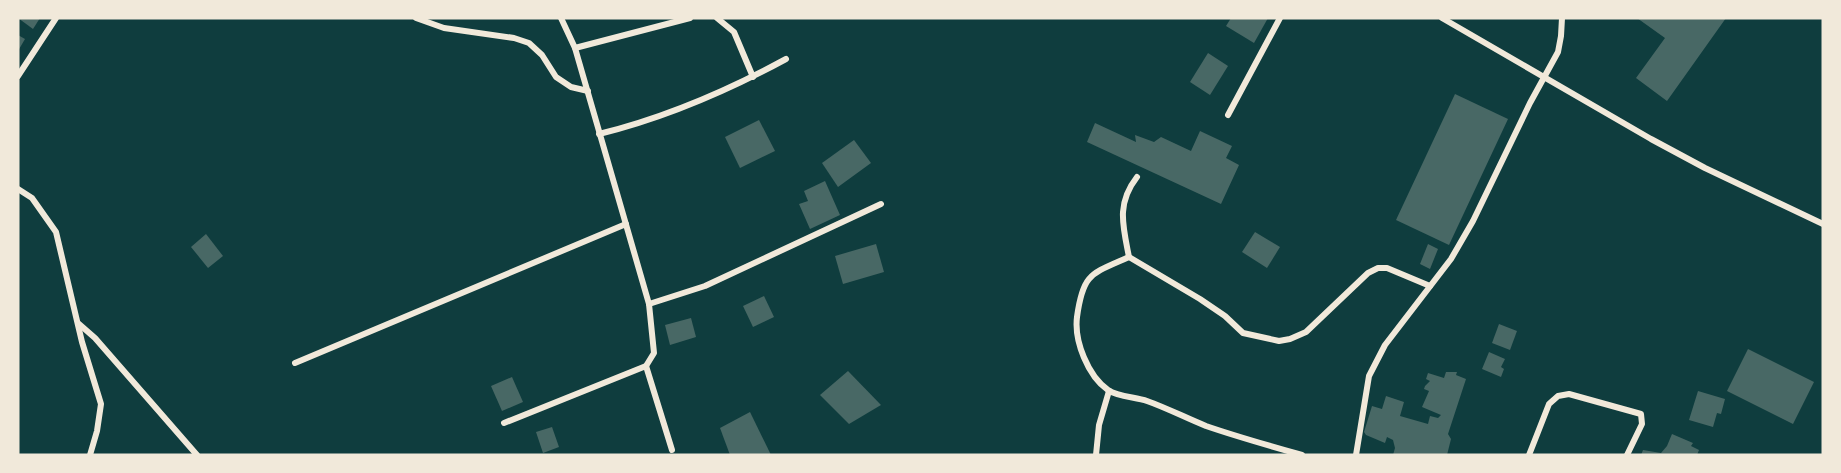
<svg xmlns="http://www.w3.org/2000/svg" width="1841" height="473" font-family="Karla,sans-serif">
  <style>
    .building { fill: #486865 }
    .lines { fill: none; stroke-linecap: round; stroke-linejoin: round }
    .minor { stroke: #f1e9da; stroke-width: 6 }
  </style>
  <rect width="100%" height="100%" fill="#0f3d3e"/>
  <g class="building">
    <path d="M18,18H40L33,29Z"/>
    <path d="M1231,18H1268L1254,43L1226,26Z"/>
    <path d="M1637,18H1726L1667,101L1636,78L1665,38Z"/>
    <path d="M18,35L25,39L18,51Z"/>
    <path d="M1208,53L1228,66L1210,95L1190,82Z"/>
    <path d="M1455,94L1508,119L1449,245L1396,220Z"/>
    <path d="M759,120L775,151L740,168L725,137Z"/>
    <path d="M1095,123L1136,142L1135,135L1154,142L1161,137L1191,151L1200,131L1232,146L1226,158L1239,165L1221,204L1087,142Z"/>
    <path d="M854,140L871,163L838,187L822,163Z"/>
    <path d="M825,181L840,215L810,229L799,204L808,201L804,191Z"/>
    <path d="M1255,232L1280,247L1267,268L1242,252Z"/>
    <path d="M206,234L223,256L208,268L191,247Z"/>
    <path d="M876,244L884,272L843,284L835,256Z"/>
    <path d="M1428,244L1438,249L1430,269L1420,264Z"/>
    <path d="M764,296L774,317L753,327L743,306Z"/>
    <path d="M691,318L696,337L670,345L665,325Z"/>
    <path d="M1499,324L1517,331L1510,350L1492,343Z"/>
    <path d="M1748,349L1814,382L1793,424L1727,391Z"/>
    <path d="M1489,352L1505,359L1501,367L1504,369L1501,377L1482,369Z"/>
    <path d="M848,371L881,405L849,424L820,395Z"/>
    <path d="M1446,372H1457L1456,375L1466,379L1448,434L1451,439L1447,455H1393L1395,448L1393,440L1387,437L1385,443L1366,435L1364,432L1372,406L1382,409L1386,396L1404,402L1400,416L1428,424L1430,416L1438,418L1441,415L1422,407L1429,391L1424,389L1425,386L1430,381L1426,379L1428,373L1444,378Z"/>
    <path d="M512,377L523,402L502,411L491,386Z"/>
    <path d="M1698,391L1725,399L1721,414L1717,413L1713,427L1689,420Z"/>
    <path d="M750,412L771,455H730L720,428Z"/>
    <path d="M552,427L559,447L543,453L536,432Z"/>
    <path d="M1672,434L1693,443L1691,446L1699,450L1697,455H1641L1643,450L1661,453L1667,446Z"/>
  </g>
  <g class="lines">
    <g class="minor">
      <path d="M416,18L444,28L514,38L529,43L542,55L556,77L571,87L588,91"/>
      <path d="M717,18L734,32L753,77"/>
      <path d="M1442,18L1651,139L1705,168L1823,224"/>
      <path d="M575,48L690,18"/>
      <path d="M18,76L56,18"/>
      <path d="M1228,115L1280,18"/>
      <path d="M599,134C664,118 727,91 786,59"/>
      <path d="M1137,177C1116,204 1123,226 1129,257L1200,299L1225,316L1243,333L1279,341L1290,339L1306,332L1368,273L1378,268H1387L1430,286"/>
      <path d="M18,189L32,198L56,232L82,342L101,404L97,431L90,455"/>
      <path d="M1129,257C1091,274 1083,273 1077,317C1074,341 1088,376 1108,390C1118,397 1136,397 1147,401C1167,408 1186,418 1206,426C1238,437 1270,446 1302,455"/>
      <path d="M649,304L705,286L881,204"/>
      <path d="M79,324L95,338L197,455"/>
      <path d="M295,363L626,224"/>
      <path d="M646,366L672,450"/>
      <path d="M504,423L646,366L654,353L649,304L575,48L561,18"/>
      <path d="M1096,455L1099,425L1109,391"/>
      <path d="M1356,455L1369,376L1385,345L1451,259L1473,221L1530,103L1558,52L1561,36L1562,18"/>
      <path d="M1529,455L1549,404L1558,396L1569,394L1641,414L1642,424L1627,455"/>
    </g>
  </g>
  <rect width="1841" height="473" fill="none" stroke="#f1e9da" stroke-width="39"/>
</svg>
